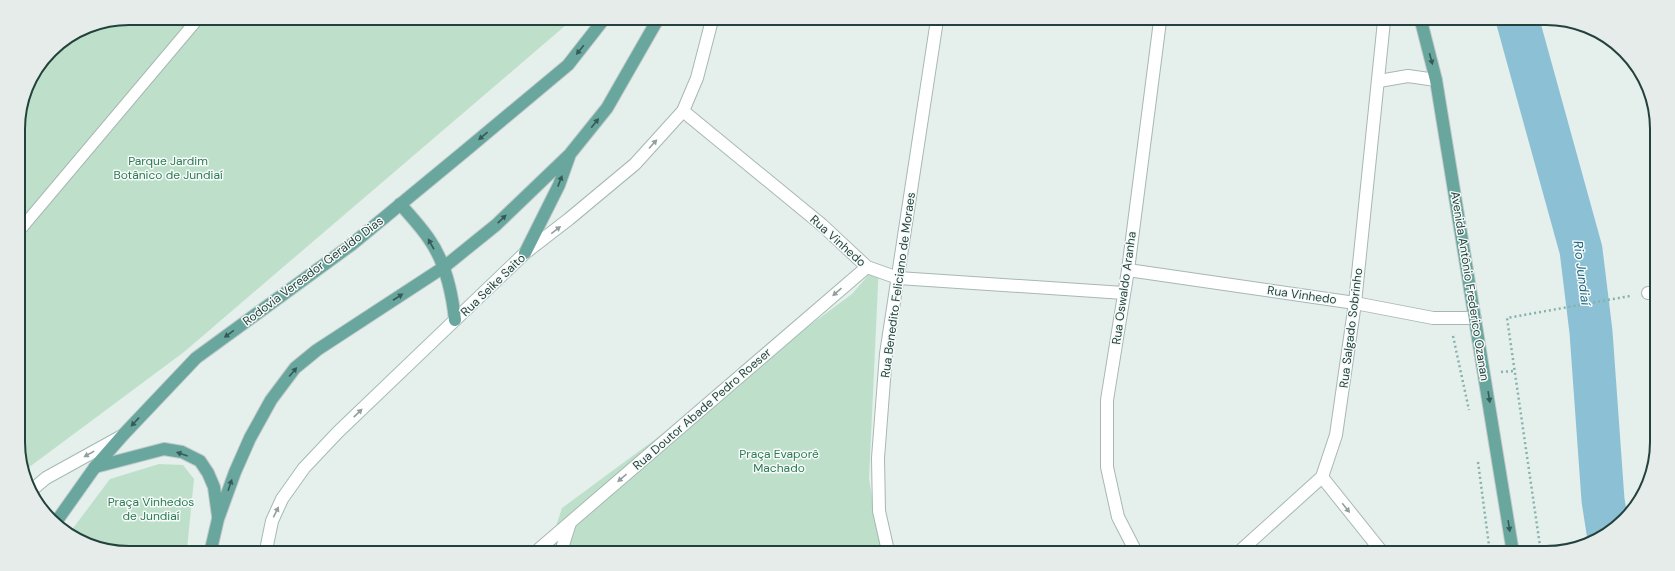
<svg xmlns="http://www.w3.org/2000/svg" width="1675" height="571" font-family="'DM Sans',sans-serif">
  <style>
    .green { fill: #bee0cb }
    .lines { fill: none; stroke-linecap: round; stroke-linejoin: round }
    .river { stroke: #8cc0d5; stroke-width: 43 }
    .service-casing { stroke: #a7b8b4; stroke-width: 13 }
    .minor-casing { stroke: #a7b8b4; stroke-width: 14 }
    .secondary-casing { stroke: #a3bbb5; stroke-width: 14 }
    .primary-casing { stroke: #c1cac9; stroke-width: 14 }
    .path { stroke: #85b3ab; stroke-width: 2.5; stroke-dasharray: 2 3; stroke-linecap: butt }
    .service { stroke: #fff; stroke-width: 11 }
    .minor { stroke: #fff; stroke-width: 12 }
    .secondary { stroke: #fff; stroke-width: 12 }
    .primary { stroke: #68a69e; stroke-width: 12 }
    .oneway { fill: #345b55 }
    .oneway2 { fill: #91a09e }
    .labels { text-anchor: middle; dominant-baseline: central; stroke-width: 3; stroke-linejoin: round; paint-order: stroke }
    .park-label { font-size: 12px; fill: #2c7a54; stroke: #f6fbf9 }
    .street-label { font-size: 12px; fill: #23423d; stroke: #f6fbf9 }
    .water-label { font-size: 13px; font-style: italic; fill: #1a6381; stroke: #f6fbf9 }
    .rim { fill: none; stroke: #23423d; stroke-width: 2 }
  </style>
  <rect width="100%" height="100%" fill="#e5efec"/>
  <g class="green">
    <path d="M129,18L573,19L184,352L24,471L20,463L18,122L27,86L51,50L87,26Z"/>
    <path d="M879,263L869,479L880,543L883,551L554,550L552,538L562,508L852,294Z"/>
    <path d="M159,464L183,465L194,479L187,549H100L71,531L110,479Z"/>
  </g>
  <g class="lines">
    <path class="river" d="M1518,22L1581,250L1591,332L1603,500L1608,532"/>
    <g class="service-casing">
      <path id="service" d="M19,231L196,21L192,18"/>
    </g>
    <g class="minor-casing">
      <g id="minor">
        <path d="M1379,81L1408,76L1436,80"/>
        <path d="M683,111L822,225L867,267L898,278L1124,293"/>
        <path d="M525,253L569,219L635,164L683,111L697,78L712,20"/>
        <path d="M1128,270L1355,303L1433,318H1475"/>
        <path d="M1648,293H1654"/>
        <path d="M1322,477L1382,552"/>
        <path d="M538,550L867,267"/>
        <path d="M564,550L563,545L570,523"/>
        <path d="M888,551L879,511L878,458L886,354L937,20"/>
        <path d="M1136,552L1118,517L1107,467V400L1128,270L1160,21"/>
        <path d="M1239,552L1322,477L1336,435L1355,303L1384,21"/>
      </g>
    </g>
    <g class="secondary-casing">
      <g id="secondary">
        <path d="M33,489L46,478L122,436"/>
        <path d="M266,550L272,521L282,499L304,468L338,432L525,253"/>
      </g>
    </g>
    <g class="primary-casing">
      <g id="primary">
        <path d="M1421,21L1436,80L1513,553"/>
        <path d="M400,204C410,215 421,227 429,239C446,263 452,292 455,320"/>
        <path d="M525,253L559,185L569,157"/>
        <path d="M95,467L164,449L182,452L200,461L208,473L214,487L218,516"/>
        <path d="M56,522L95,467L123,435L196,358L351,245L465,151L568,65L604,19"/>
        <path d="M211,549L218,519L235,472L250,438L271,400L295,368L317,350L444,267L496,225L570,154L607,108L658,19"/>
      </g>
    </g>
    <g class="path">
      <path d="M1453,336L1469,410"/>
      <path d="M1501,372L1514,371"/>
      <path d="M1478,462L1490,553"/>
      <path d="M1541,553L1507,318L1630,296"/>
    </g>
    <use href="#service" class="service"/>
    <use href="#minor" class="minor"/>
    <use href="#secondary" class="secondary"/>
    <use href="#primary" class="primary"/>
  </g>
  <defs><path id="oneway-solid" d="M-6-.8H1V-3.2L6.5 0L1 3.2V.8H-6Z"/></defs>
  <g class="oneway">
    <use href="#oneway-solid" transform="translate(580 50) rotate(129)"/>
    <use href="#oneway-solid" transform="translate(1431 59) rotate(75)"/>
    <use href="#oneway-solid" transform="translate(595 123) rotate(-51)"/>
    <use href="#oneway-solid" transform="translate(483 136) rotate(140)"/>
    <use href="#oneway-solid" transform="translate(560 181) rotate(-69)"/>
    <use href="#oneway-solid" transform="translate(502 219) rotate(-44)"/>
    <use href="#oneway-solid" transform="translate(431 244) rotate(-119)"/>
    <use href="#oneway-solid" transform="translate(398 297) rotate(-33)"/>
    <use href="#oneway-solid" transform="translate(229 334) rotate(144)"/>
    <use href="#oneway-solid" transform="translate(293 372) rotate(-50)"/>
    <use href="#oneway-solid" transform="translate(1489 397) rotate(81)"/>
    <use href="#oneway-solid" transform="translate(135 422) rotate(133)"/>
    <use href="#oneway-solid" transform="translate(182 454) rotate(-161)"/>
    <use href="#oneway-solid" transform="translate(230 485) rotate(-71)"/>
    <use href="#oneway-solid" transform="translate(1509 526) rotate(81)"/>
  </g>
  <g class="oneway2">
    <use href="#oneway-solid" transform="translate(653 144) rotate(-48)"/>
    <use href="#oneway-solid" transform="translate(556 230) rotate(-38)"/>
    <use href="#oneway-solid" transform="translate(837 292) rotate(139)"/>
    <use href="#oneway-solid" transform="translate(358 413) rotate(-44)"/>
    <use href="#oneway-solid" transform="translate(89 454) rotate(151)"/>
    <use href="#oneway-solid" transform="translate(622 478) rotate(139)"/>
    <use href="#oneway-solid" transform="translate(1346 508) rotate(51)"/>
    <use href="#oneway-solid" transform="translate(276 512) rotate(-64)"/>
  </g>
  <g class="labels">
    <g class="park-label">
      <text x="168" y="161">Parque Jardim<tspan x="168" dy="14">Botânico de Jundiaí</tspan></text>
      <text x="779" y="454">Praça Evaporê<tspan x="779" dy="14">Machado</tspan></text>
      <text x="151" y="502">Praça Vinhedos<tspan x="151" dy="14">de Jundiaí</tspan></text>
    </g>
    <g class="street-label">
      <text transform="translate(838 241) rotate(42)">Rua Vinhedo</text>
      <text transform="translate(313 271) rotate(-37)">Rodovia Vereador Geraldo Dias</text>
      <text transform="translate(493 285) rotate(-44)">Rua Seike Saito</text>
      <text transform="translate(898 285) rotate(-82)">Rua Benedito Feliciano de Moraes</text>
      <text transform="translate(1470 286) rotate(81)">Avenida Antônio Frederico Ozanan</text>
      <text transform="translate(1124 288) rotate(-82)">Rua Oswaldo Aranha</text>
      <text transform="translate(1302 295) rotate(8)">Rua Vinhedo</text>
      <text transform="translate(1351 328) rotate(-83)">Rua Salgado Sobrinho</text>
      <text transform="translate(702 409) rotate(-41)">Rua Doutor Abade Pedro Roeser</text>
    </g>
    <g class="water-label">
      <text transform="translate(1582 273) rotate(83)">Rio Jundiaí</text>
    </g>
  </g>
  <path d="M0 0H1675V571H0ZM129 25H1546A104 104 0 0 1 1650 129V442A104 104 0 0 1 1546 546H129A104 104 0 0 1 25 442V129A104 104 0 0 1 129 25Z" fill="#e5ecea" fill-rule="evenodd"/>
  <path class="rim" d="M129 25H1546A104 104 0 0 1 1650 129V442A104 104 0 0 1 1546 546H129A104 104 0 0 1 25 442V129A104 104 0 0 1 129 25Z"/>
</svg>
